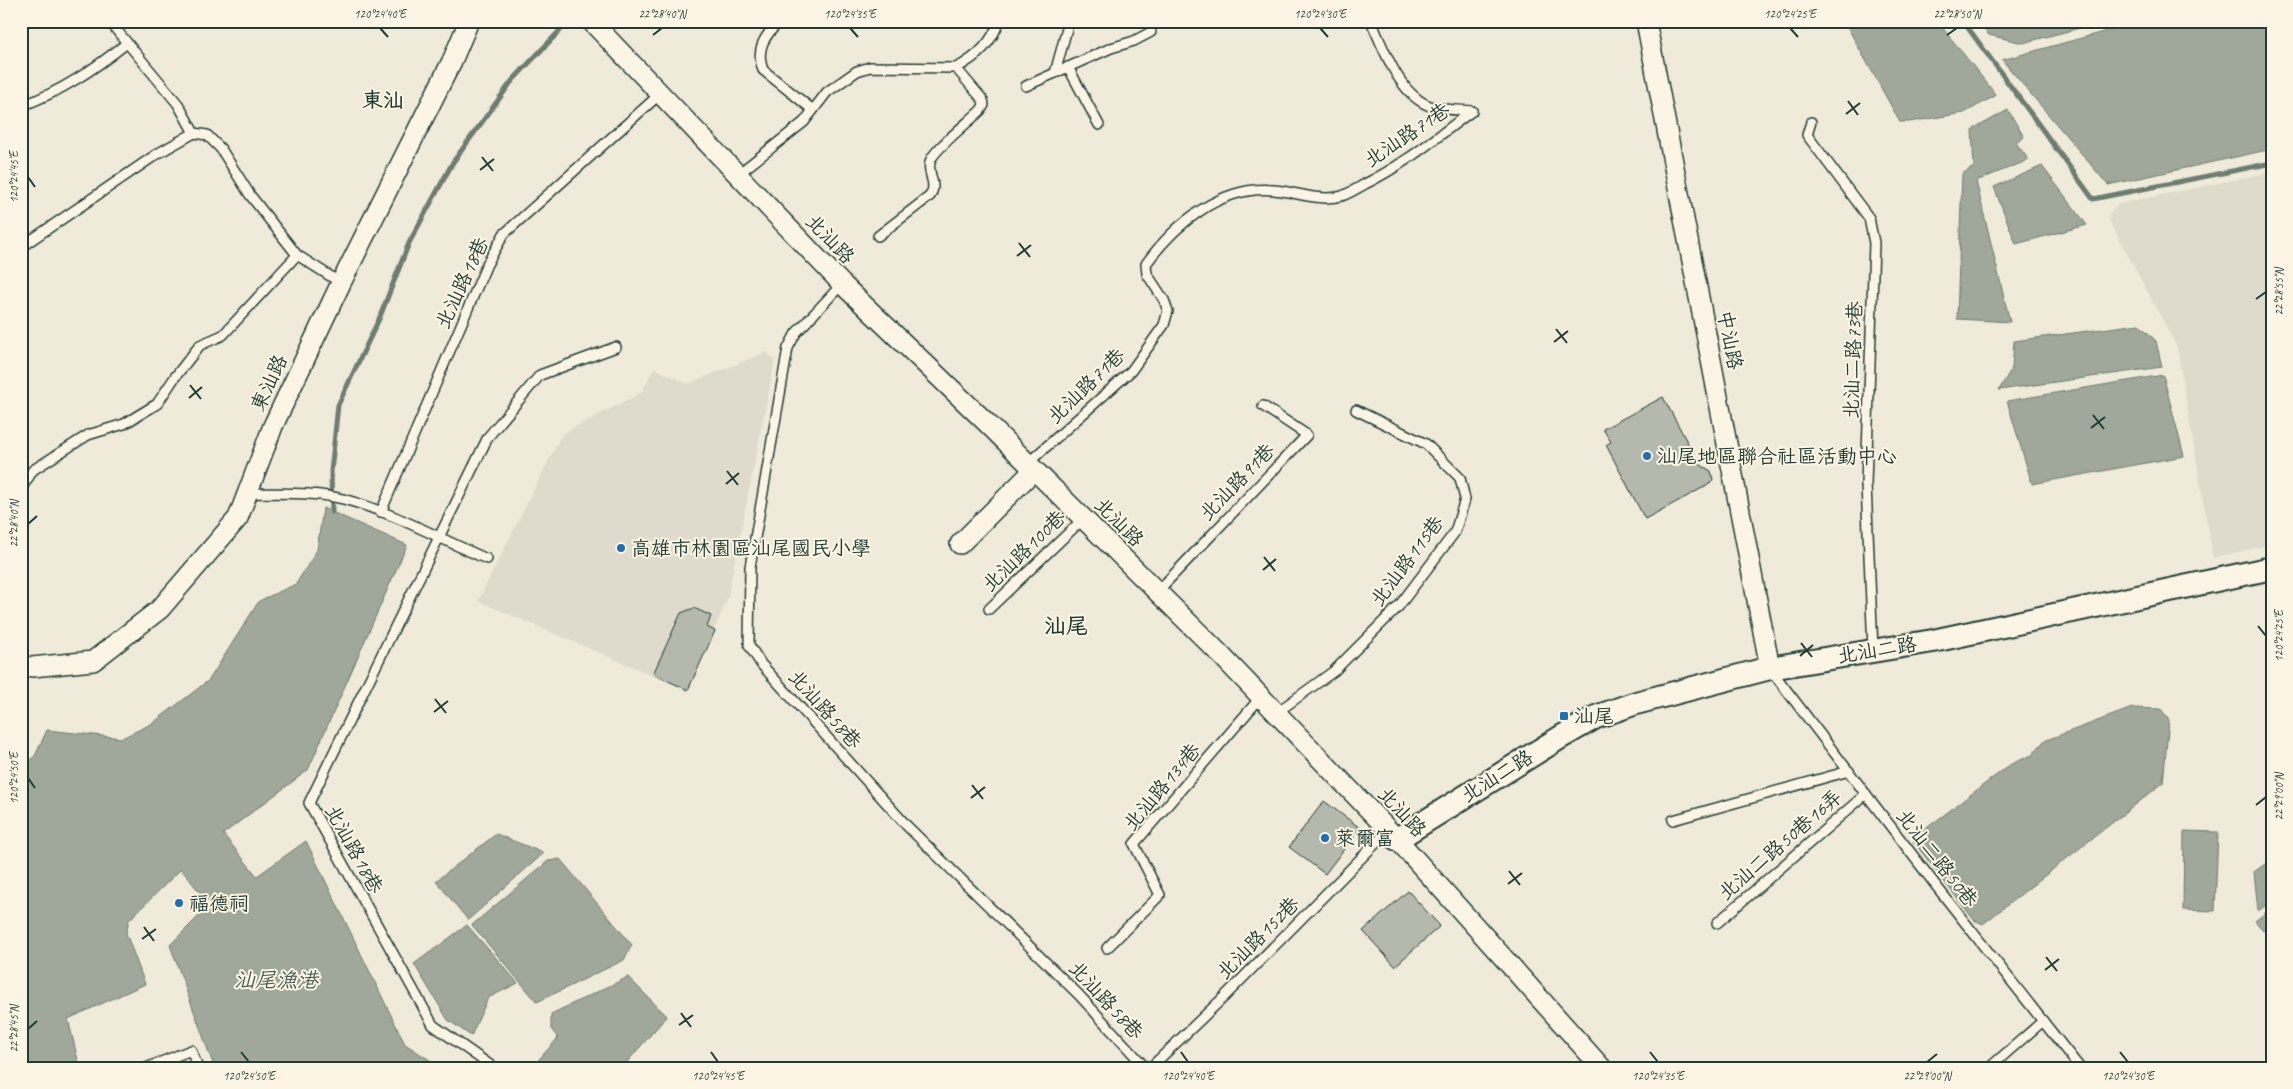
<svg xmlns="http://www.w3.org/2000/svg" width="2293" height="1089" font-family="Caveat,'LXGW WenKai TC',sans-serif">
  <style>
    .built { fill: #dedbcc }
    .water { fill: #9fa89a; stroke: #6c7d71 }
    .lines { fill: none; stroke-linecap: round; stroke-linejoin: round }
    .stream { stroke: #6c7d71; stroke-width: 5 }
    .building { fill: #b5b9ad; stroke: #1f3d34 }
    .service-casing { stroke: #1f3d34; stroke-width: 12 }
    .minor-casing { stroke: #1f3d34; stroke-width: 22 }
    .tertiary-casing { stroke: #1f3d34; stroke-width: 26 }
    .service { stroke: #fcf5e5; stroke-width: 9 }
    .minor { stroke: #fcf5e5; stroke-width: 19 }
    .tertiary { stroke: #fcf5e5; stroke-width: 22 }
    .ticks { fill: none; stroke: #1f3d34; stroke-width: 2 }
    .poi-dot { fill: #1f6fb2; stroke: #fcf5e5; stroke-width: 2 }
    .labels { text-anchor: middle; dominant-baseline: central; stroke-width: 4; stroke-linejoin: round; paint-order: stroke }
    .street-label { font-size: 20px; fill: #1f3d34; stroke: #fcf5e5 }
    .poi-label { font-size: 20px; fill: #1f3d34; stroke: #fcf5e5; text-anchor: start }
    .neighbourhood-label { font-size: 21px; font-weight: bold; fill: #1f3d34; stroke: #fcf5e5 }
    .water-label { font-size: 21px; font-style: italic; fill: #455d53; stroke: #fcf5e5 }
    .quarter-label { font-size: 22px; font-weight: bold; fill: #1f3d34; stroke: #fcf5e5 }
    .neatline { fill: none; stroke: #1f3d34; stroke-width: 2 }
    .ticks-label { font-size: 12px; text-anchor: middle; fill: #1f3d34 }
  </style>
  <rect width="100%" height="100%" fill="#efeada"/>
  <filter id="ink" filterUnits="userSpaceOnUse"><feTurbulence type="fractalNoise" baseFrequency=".02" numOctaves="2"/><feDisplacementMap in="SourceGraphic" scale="10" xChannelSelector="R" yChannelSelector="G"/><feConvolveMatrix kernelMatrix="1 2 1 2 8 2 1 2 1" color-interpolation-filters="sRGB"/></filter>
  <g filter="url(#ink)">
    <g class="built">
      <path d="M2272,172V488L2268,495L2272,544L2213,558L2177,347L2110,222L2109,213L2118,204Z"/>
      <path d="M766,352L775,360L727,600L687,690L478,601L562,434L642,392L654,368L688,384Z"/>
    </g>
    <g class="water">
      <path d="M1844,21H1937L1993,91L1995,96L1964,113L1909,122H1900Z"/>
      <path d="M1976,21H2106L2023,43L1989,35Z"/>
      <path d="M2143,21H2272V149L2108,185L2002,60Z"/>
      <path d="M2008,110L2024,137L2016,143L2029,160L1976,181L2010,322L1957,319L1962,174L1974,167L1972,130Z"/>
      <path d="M2042,166L2087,225L2016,244L1994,187Z"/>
      <path d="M2139,324L2156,341L2162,367L1999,390L2012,368L2014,341Z"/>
      <path d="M2163,375L2184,456L2032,484L2007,401Z"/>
      <path d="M323,508L407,545L308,770L223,834L257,876L306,841L405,1044L442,1068H218L213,1064L170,945L210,905L181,869L129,920L126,933L145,984L68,1019L80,1068H21V766L35,756L47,730L122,738L153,723L209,680L259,601L296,584L317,550Z"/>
      <path d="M2132,708L2161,709L2169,720L2163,783L1983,924L1974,920L1913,841L1924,830L2011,764L2032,755L2044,741Z"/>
      <path d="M2184,831L2218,832L2215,911L2183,910Z"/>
      <path d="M496,834L544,853L468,920L436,881Z"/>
      <path d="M560,859L632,945L624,960L537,1002L472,925L548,861Z"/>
      <path d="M2272,859V901L2258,911L2254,872Z"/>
      <path d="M2272,908V940L2255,921Z"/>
      <path d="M467,925L518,983L488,998L471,1036L448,1020L414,964Z"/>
      <path d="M628,977L667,1016L622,1068H538L534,1065L558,1038L551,1029V1014Z"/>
    </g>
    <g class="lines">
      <g class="stream">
        <path d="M1963,21L2093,199L2272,163"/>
        <path d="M332,512L331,472L338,405L379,319L409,243L453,162L512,81L569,21"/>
      </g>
    </g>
    <g class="building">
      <path d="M1663,397L1699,464L1711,471L1713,480L1708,485L1645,519L1606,445L1611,442L1603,429Z"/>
      <path d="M694,608L711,616L707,627L715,631L688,690L653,674L681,613Z"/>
      <path d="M1324,801L1360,828L1325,874L1289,847Z"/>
      <path d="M1408,891L1440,926L1395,966L1363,931Z"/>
    </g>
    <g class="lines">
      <g class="service-casing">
        <g id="service">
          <path d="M109,21L178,104L194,133L207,135L221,149L250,195L297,255L341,283"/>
          <path d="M780,21C765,35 755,49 763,70L813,110"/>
          <path d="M1371,21C1384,49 1400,98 1433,107C1445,110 1459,110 1472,111"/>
          <path d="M1068,67L1099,125"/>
          <path d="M1055,73L1069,21"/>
          <path d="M1026,86L1111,48L1134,41L1151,32"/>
          <path d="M21,106C61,92 94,69 127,43"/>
          <path d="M1811,122L1807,135L1869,218L1874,243L1866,484L1873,650"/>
          <path d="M737,175L804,122L827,92L857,71L870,67L956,68C976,58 992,43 999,21"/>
          <path d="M878,236L930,196C938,183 927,175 930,162C932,151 971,120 981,110L984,105L983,100L956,68"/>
          <path d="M21,247L157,154L194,133"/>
          <path d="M842,284L796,333L788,348L750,567L749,645L761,664L907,826L1079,995L1146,1068"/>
          <path d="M1028,463L1131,371L1164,325L1168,311L1164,300L1147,274L1146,264C1175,224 1221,185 1274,190C1297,192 1319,202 1342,196C1350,193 1358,188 1365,184C1404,165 1437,137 1472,111"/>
          <path d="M21,489L33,470L88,435L124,424L157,404L175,377L200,345L223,335L297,255"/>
          <path d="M248,493C278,494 313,491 343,499C393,512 440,539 487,559"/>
          <path d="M381,512L487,264L504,234L660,94"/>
          <path d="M1157,592L1307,435L1263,406"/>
          <path d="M989,609L1083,519"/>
          <path d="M1771,670L1937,887L2080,1068"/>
          <path d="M1276,713L1334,671L1399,606L1455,532L1465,499L1460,478L1426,444L1356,410"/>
          <path d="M1673,820L1849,771"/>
          <path d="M1717,923L1866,794"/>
          <path d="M1107,948L1160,895L1134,844L1261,697"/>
          <path d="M146,1068L191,1050L198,1068"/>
          <path d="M494,1068L433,1025L309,803L488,437L540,375L616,347"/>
          <path d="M1150,1068L1223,998L1389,830"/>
          <path d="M1989,1068L2043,1021"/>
        </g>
      </g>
      <g class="minor-casing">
        <g id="minor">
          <path d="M591,21L842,284L990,426L1218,652L1397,839L1602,1068"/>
          <path d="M1646,21L1770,668"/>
          <path d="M960,544L1034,470"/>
          <path d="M21,665L32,667L93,661L160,609L238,518L273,426L341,283L452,61L469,21"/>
        </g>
      </g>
      <g class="tertiary-casing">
        <path id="tertiary" d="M1397,839L1561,737L1596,717L1636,703L1770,668L1933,641L2272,568"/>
      </g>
      <use href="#service" class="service"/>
      <use href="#minor" class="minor"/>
      <use href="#tertiary" class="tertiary"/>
    </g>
  </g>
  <path class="ticks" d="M380,28L388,37M850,28L858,37M1320,28L1328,37M1790,28L1798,37M653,35L662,28M1947,35L1957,28M1848,101L1858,115M1846,114L1860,103M482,157L493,171M480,170L494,159M28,177L35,187M1019,243L1030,257M1017,256L1031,245M2256,299L2266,292M1556,329L1567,343M1554,342L1568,331M190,385L201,399M189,398L202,387M2093,415L2104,429M2091,428L2105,417M727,471L738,485M726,484L739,473M28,524L37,516M1264,557L1275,571M1263,570L1276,559M2258,626L2266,636M1801,643L1812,657M1800,656L1813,645M435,699L446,713M434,712L448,701M28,778L35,788M972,785L983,799M971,798L985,787M2256,805L2266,797M1509,871L1520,885M1508,884L1522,873M144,927L154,941M142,939L156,929M2046,957L2057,971M2045,970L2059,959M681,1013L691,1027M679,1025L693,1015M28,1029L37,1021M241,1052L249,1062M711,1052L718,1062M1181,1052L1188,1062M1650,1052L1658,1062M2120,1052L2128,1062M1927,1062L1937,1054"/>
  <g class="poi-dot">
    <circle cx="1647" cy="456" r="5"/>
    <circle cx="621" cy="548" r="5"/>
    <rect x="1559" y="711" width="10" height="10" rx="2.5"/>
    <circle cx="1325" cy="838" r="5"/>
    <circle cx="179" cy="903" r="5"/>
  </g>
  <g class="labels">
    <g class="street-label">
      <text transform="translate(1407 135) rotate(-34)">北汕路71巷</text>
      <text transform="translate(830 239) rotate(46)">北汕路</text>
      <text transform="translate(462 283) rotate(-65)">北汕路18巷</text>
      <text transform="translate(1730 340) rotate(79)">中汕路</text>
      <text transform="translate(1853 360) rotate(-88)">北汕二路73巷</text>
      <text transform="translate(269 383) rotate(-65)">東汕路</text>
      <text transform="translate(1086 386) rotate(-44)">北汕路71巷</text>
      <text transform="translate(1237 482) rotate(-46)">北汕路91巷</text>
      <text transform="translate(1119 522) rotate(45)">北汕路</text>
      <text transform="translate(1024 551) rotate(-44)">北汕路100巷</text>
      <text transform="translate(1407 561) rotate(-53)">北汕路115巷</text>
      <text transform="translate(1877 650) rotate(-9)">北汕二路</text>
      <text transform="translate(825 709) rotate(48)">北汕路58巷</text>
      <text transform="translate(1497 776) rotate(-32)">北汕二路</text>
      <text transform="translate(1162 787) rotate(-50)">北汕路134巷</text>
      <text transform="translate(1402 812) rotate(47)">北汕路</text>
      <text transform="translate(1780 845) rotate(-41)">北汕二路50巷16弄</text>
      <text transform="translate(354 849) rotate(61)">北汕路18巷</text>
      <text transform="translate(1937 858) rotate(52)">北汕二路50巷</text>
      <text transform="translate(1258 938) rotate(-45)">北汕路152巷</text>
      <text transform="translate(1106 1000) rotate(47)">北汕路58巷</text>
    </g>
    <g class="poi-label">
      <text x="1657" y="456">汕尾地區聯合社區活動中心</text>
      <text x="631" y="548">高雄市林園區汕尾國民小學</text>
      <text x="1574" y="716">汕尾</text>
      <text x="1335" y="838">萊爾富</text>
      <text x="189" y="903">福德祠</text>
    </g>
    <g class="neighbourhood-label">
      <text x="383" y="100">東汕</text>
    </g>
    <g class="water-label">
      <text x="276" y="980">汕尾漁港</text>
    </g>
    <g class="quarter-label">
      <text x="1066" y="626">汕尾</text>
    </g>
  </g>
  <rect width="2293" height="1089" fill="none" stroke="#fcf5e5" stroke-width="55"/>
  <rect x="28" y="28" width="2238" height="1034" class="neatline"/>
  <g class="ticks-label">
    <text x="380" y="18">120°24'40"E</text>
    <text x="662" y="18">22°28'40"N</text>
    <text x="850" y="18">120°24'35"E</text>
    <text x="1320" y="18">120°24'30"E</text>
    <text x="1790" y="18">120°24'25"E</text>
    <text x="1957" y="18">22°28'50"N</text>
    <text transform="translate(14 177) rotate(-90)" y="4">120°24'45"E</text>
    <text transform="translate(2279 292) rotate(-90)" y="4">22°28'55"N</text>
    <text transform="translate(14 524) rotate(-90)" y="4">22°28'40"N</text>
    <text transform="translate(2279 636) rotate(-90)" y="4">120°24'25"E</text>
    <text transform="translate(14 778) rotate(-90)" y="4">120°24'50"E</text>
    <text transform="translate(2279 797) rotate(-90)" y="4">22°29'00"N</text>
    <text transform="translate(14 1029) rotate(-90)" y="4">22°28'45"N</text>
    <text x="249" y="1080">120°24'50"E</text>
    <text x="718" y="1080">120°24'45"E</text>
    <text x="1188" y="1080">120°24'40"E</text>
    <text x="1658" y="1080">120°24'35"E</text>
    <text x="1927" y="1080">22°29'00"N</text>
    <text x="2128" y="1080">120°24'30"E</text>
  </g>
</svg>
